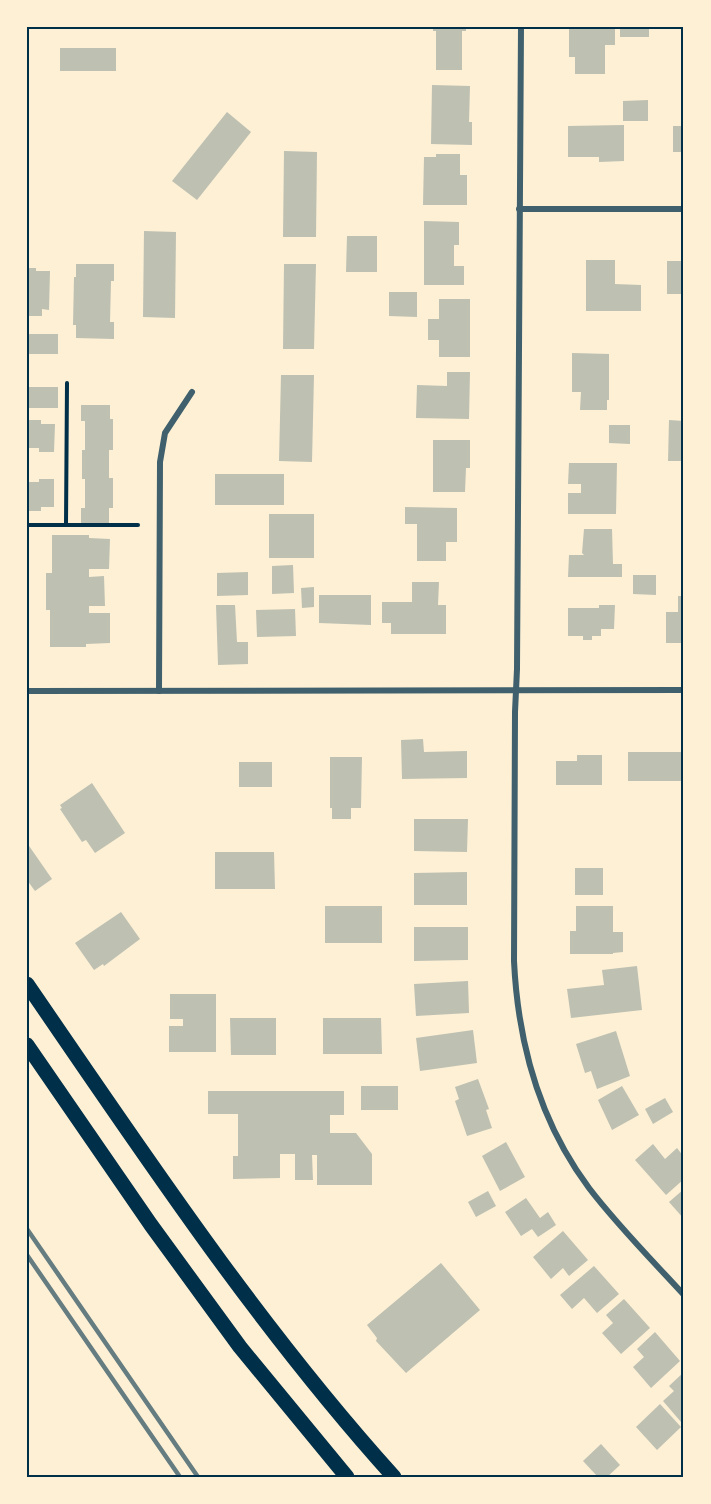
<svg xmlns="http://www.w3.org/2000/svg" width="711" height="1504" font-family="'Sofia Sans Condensed',sans-serif">
  <style>
    .building { fill: #bec0b2 }
    .lines { fill: none; stroke-linecap: round; stroke-linejoin: round }
    .path { stroke: #003049; stroke-width: 4 }
    .minor { stroke: #3f606c; stroke-width: 6 }
    .primary { stroke: #003049; stroke-width: 15 }
    .rail { stroke: #657d81; stroke-width: 4.5 }
    .neatline { fill: none; stroke: #003049; stroke-width: 2 }
  </style>
  <rect width="100%" height="100%" fill="#fdf0d5"/>
  <g class="building">
    <path d="M433,27H466V31H462V70H436V31H433Z"/>
    <path d="M569,27H615V45H605V74H575V57H569Z"/>
    <rect x="620" y="27" width="29" height="10"/>
    <rect x="60" y="48" width="56" height="23"/>
    <path d="M432,85L470,86L469,122H472V145L431,144Z"/>
    <path d="M648,100V121H623V101Z"/>
    <path d="M227,112L251,132L197,200L172,181Z"/>
    <path d="M682,117H684V152H673V126H682Z"/>
    <path d="M624,125V161L599,162V157H568V126Z"/>
    <path d="M284,151L317,152L316,237H283Z"/>
    <path d="M436,154H460V175H467V205H423L424,157H436Z"/>
    <path d="M424,221L459,222V245H454V266H464V285H424Z"/>
    <path d="M144,231L176,232L175,318L143,317Z"/>
    <path d="M347,236H377V272H346Z"/>
    <path d="M586,260H615V284L641,285V311H586Z"/>
    <rect x="667" y="261" width="17" height="33"/>
    <path d="M76,264H114V281H111L110,322H114V339L76,338V325H73L74,277H76Z"/>
    <path d="M284,264H316L314,349H283Z"/>
    <path d="M27,268H36V271H50L49,310L42,309V316H27Z"/>
    <path d="M389,292H417V317L389,316Z"/>
    <path d="M439,299H470V357H439V340H428V319H439Z"/>
    <rect x="27" y="334" width="31" height="20"/>
    <path d="M572,353L609,354V400H607V410H580L581,392H572Z"/>
    <path d="M447,372H470L469,419L416,418L417,385L447,386Z"/>
    <path d="M281,375H314L312,462L279,461Z"/>
    <rect x="27" y="387" width="31" height="21"/>
    <path d="M81,405H110V419H113V450H109V478H113V508H109V523H81V508H85V479H82V450H85V421H81Z"/>
    <path d="M27,420H41V424H55L54,452H39V448H27Z"/>
    <path d="M669,420L684,421V461H668Z"/>
    <path d="M609,425H630V444L609,443Z"/>
    <path d="M433,440H470V468H466L465,492H433Z"/>
    <path d="M569,463H617L616,514H568V493H581V484H568Z"/>
    <rect x="215" y="474" width="69" height="31"/>
    <path d="M39,479H54V507H41V511H27V482H39Z"/>
    <path d="M405,507L457,508V542H446V561H417V524H405Z"/>
    <rect x="269" y="514" width="45" height="44"/>
    <path d="M584,529H612L613,564H622V577H568L569,555H584L582,553Z"/>
    <path d="M52,535H89V538L110,539L109,569H89V577L104,576L105,606H89V613H110V643L86,644V647H50V610H46V573H52Z"/>
    <path d="M293,565L294,593L272,594V566Z"/>
    <path d="M248,572V595L217,596V573Z"/>
    <path d="M633,575H656V595L633,594Z"/>
    <path d="M412,582H439L438,605H446V634H391V623H382V602H412Z"/>
    <path d="M314,587V607L302,608L301,588Z"/>
    <path d="M319,595H371V625L319,623Z"/>
    <path d="M678,596H684V643H666V612H678Z"/>
    <path d="M216,605H235L237,642H248V664L218,665Z"/>
    <path d="M599,605H615L614,629H601V636H592V640H583V636H568V608H599Z"/>
    <path d="M295,609L296,636L257,637L256,610Z"/>
    <path d="M423,739L424,752L467,751V778L402,779L401,740Z"/>
    <rect x="628" y="752" width="56" height="29"/>
    <path d="M577,755H602V785H556V761H577Z"/>
    <path d="M330,757H362L361,808H351V819H332V808H330Z"/>
    <rect x="239" y="762" width="33" height="25"/>
    <path d="M92,783L125,833L95,853L86,840L82,842L60,809L62,808L60,805Z"/>
    <path d="M414,819H468L467,852L414,851Z"/>
    <path d="M27,843L52,879L35,891L27,880Z"/>
    <path d="M215,852H274L275,889H215Z"/>
    <rect x="575" y="868" width="28" height="27"/>
    <path d="M467,872V905H414V873Z"/>
    <rect x="325" y="906" width="57" height="37"/>
    <path d="M576,906H613V932H623V952L613,953V954H570V931H576Z"/>
    <path d="M121,912L140,939L104,966L103,964L94,970L75,943Z"/>
    <path d="M414,927H468V960L414,961Z"/>
    <path d="M637,966L642,1010L571,1018L567,989L604,985L602,970Z"/>
    <path d="M468,981L469,1013L416,1016L414,984Z"/>
    <path d="M170,994H216V1052H169V1026H183V1019H170Z"/>
    <path d="M230,1018H276V1055H231Z"/>
    <path d="M323,1018H381L382,1054H323Z"/>
    <path d="M473,1030L477,1063L420,1071L416,1038Z"/>
    <path d="M616,1031L630,1076L597,1089L591,1071L585,1073L576,1044Z"/>
    <path d="M478,1079L489,1109L486,1110L492,1128L467,1136L455,1101L459,1099L455,1087Z"/>
    <rect x="361" y="1086" width="37" height="24"/>
    <path d="M622,1086L639,1115L612,1130L598,1100Z"/>
    <path d="M208,1091H344V1115H330V1133H356L372,1154V1185H317V1155H312L313,1180H295V1154H280V1178L233,1179V1156H238V1114H208Z"/>
    <path d="M665,1098L673,1112L653,1124L645,1109Z"/>
    <path d="M506,1142L525,1177L500,1191L482,1156Z"/>
    <path d="M653,1144L665,1159L677,1148L684,1157V1179L666,1195L635,1160Z"/>
    <path d="M684,1189V1219L669,1202Z"/>
    <path d="M488,1191L496,1206L476,1217L468,1202Z"/>
    <path d="M526,1198L540,1218L548,1212L556,1225L538,1237L532,1229L521,1236L505,1212Z"/>
    <path d="M563,1231L588,1260L569,1276L563,1268L551,1279L533,1257Z"/>
    <path d="M441,1263L480,1310L406,1373L376,1341L377,1338L367,1325Z"/>
    <path d="M594,1266L619,1294L597,1313L584,1298L572,1309L560,1295Z"/>
    <path d="M624,1299L650,1328L621,1354L602,1333L613,1323L606,1315Z"/>
    <path d="M655,1332L680,1361L651,1388L633,1367L644,1357L637,1349Z"/>
    <path d="M684,1372V1419L681,1422L663,1401L674,1391L669,1386Z"/>
    <path d="M660,1404L681,1427L657,1450L636,1427Z"/>
    <path d="M601,1444L620,1465L607,1477H598L583,1461Z"/>
  </g>
  <g class="lines">
    <g class="path">
      <path d="M27,525H138"/>
      <path d="M66,525L67,383"/>
      <path d="M684,1002V1018"/>
    </g>
    <g class="minor">
      <path d="M521,27L517,669L515,712L514,961C518,1044 539,1121 589,1188C618,1226 652,1260 684,1295"/>
      <path d="M519,209H684"/>
      <path d="M27,691L684,690"/>
      <path d="M159,691L160,462L165,433L192,392"/>
    </g>
    <g class="primary">
      <path d="M27,984C143,1153 257,1325 394,1477"/>
      <path d="M27,1045L151,1225L240,1347L347,1477"/>
    </g>
    <g class="rail">
      <path d="M27,1229L198,1477"/>
      <path d="M27,1255L180,1477"/>
    </g>
  </g>
  <rect width="711" height="1504" fill="none" stroke="#fdf0d5" stroke-width="57"/>
  <rect x="28" y="28" width="654" height="1448" class="neatline"/>
</svg>
